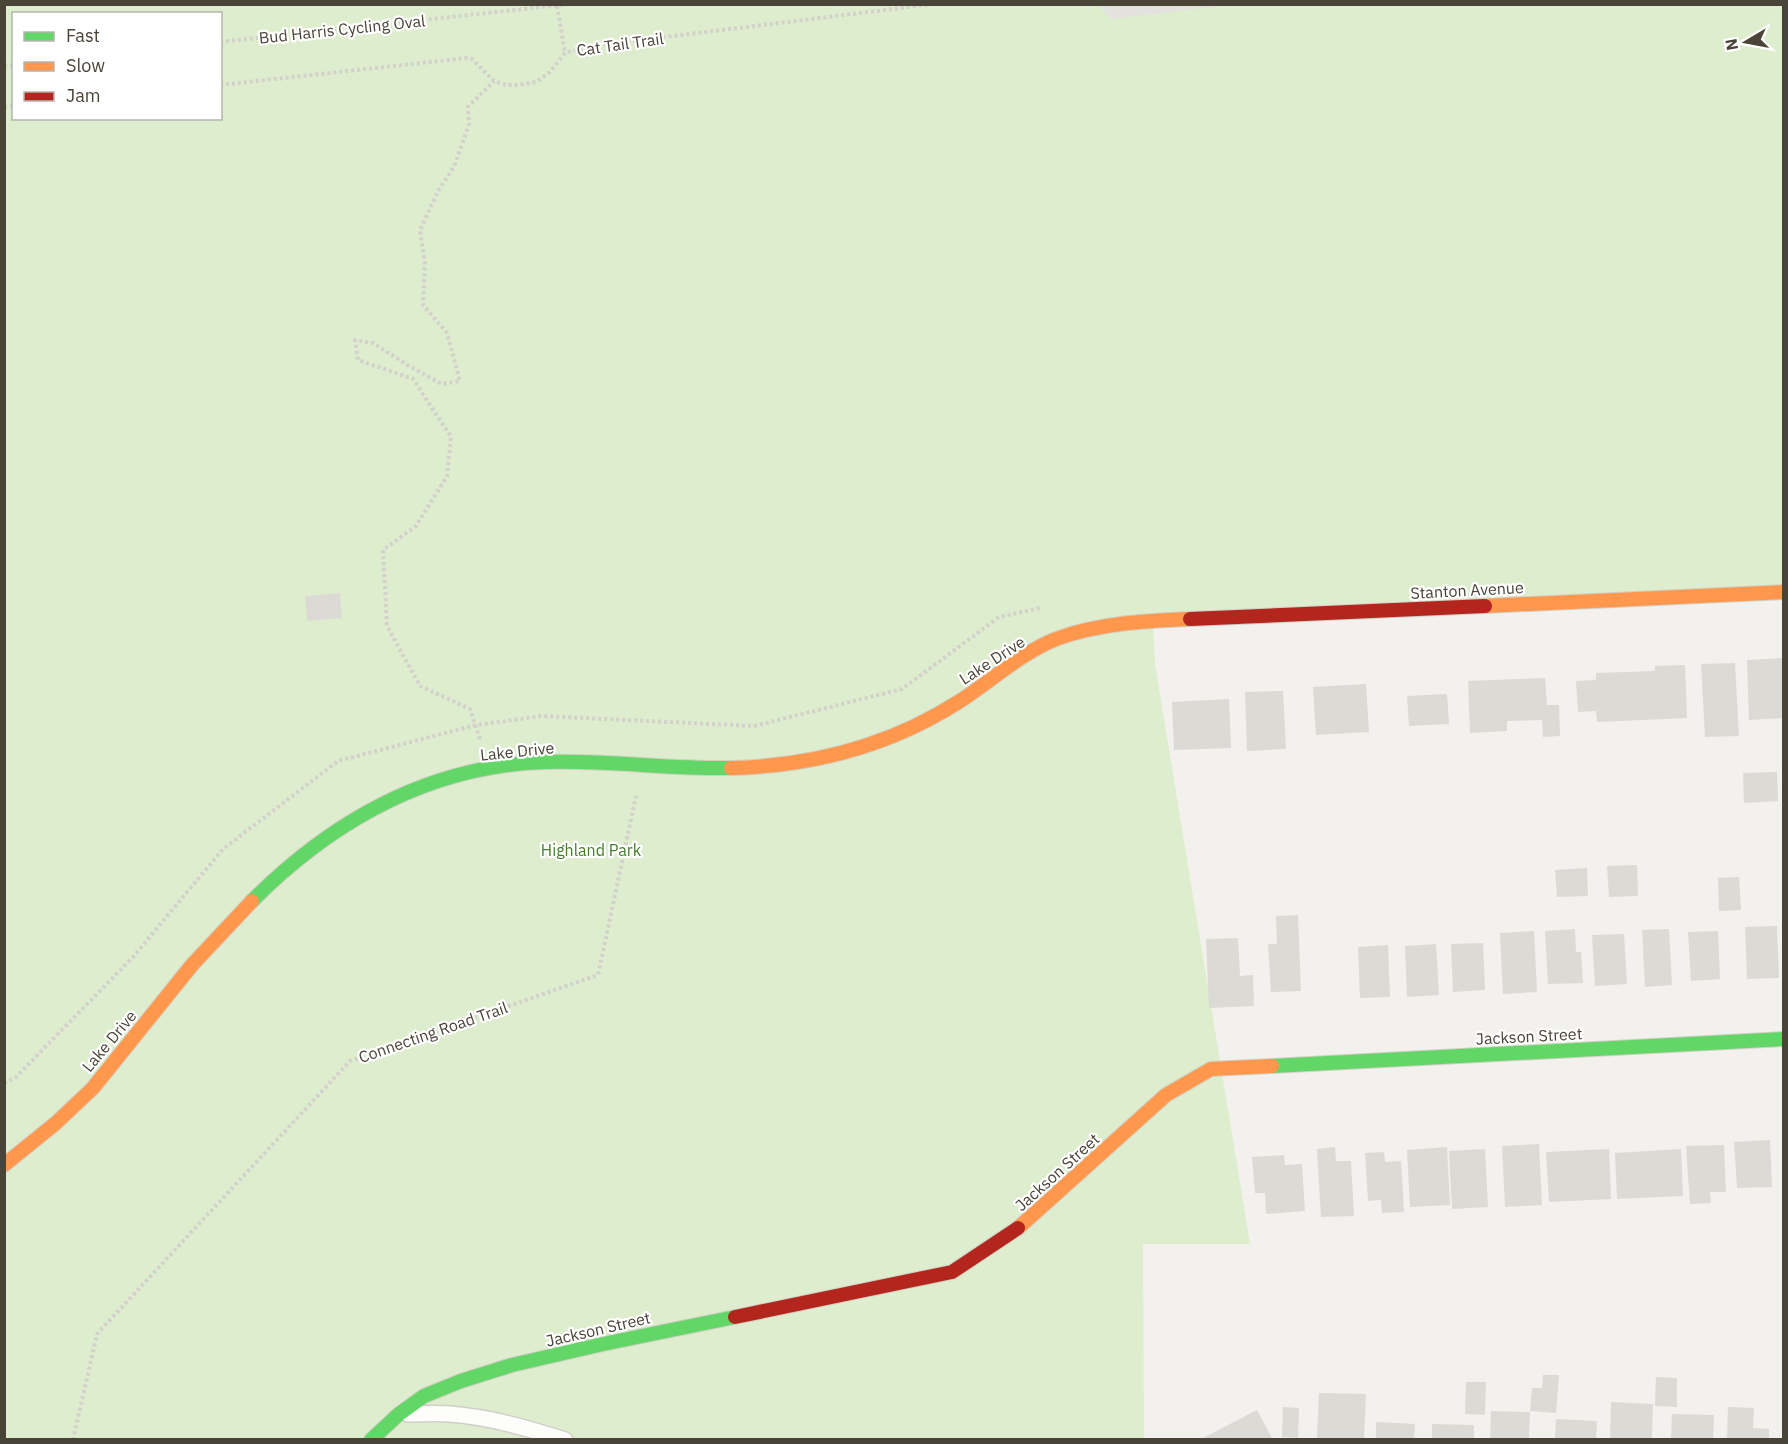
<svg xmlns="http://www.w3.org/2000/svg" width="1788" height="1444" font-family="'IBM Plex Sans',sans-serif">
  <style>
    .green { fill: #deedcd; fill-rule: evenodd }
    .parking { fill: #e4e2de }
    .building { fill: #dcdad5 }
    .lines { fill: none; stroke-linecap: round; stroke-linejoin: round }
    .lane-casing { stroke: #d0cfca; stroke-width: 18 }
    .fast-casing { stroke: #d2cfc4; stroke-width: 16 }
    .slow-casing { stroke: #d2cfc4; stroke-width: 16 }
    .jam-casing { stroke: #d2cfc4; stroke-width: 16 }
    .path { stroke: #d2d1cb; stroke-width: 4; stroke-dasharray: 3 3; stroke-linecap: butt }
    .lane { stroke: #fdfdfc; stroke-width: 15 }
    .fast { stroke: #63d668; stroke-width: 14 }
    .slow { stroke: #ff974d; stroke-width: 14 }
    .jam { stroke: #b3261e; stroke-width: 14 }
    .labels { text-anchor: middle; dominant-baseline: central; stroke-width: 4.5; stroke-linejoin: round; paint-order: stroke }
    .street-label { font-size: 16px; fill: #4a4337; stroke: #fff }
    .park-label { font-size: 16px; fill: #447e28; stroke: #fff }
  </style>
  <rect width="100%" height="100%" fill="#f2f1ed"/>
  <path class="green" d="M5,5H1783V592L1153,621L1155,664L1250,1244H1143L1144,1439L5,1440ZM14,14H220V118H14Z"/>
  <path class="parking" d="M1099,5H1232L1110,19Z"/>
  <g class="building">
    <path d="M340,593L342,618L307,621L305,596Z"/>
    <path d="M1784,658V718L1749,720L1747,660Z"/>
    <path d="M1735,663L1739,736L1705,737L1701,664Z"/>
    <path d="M1685,665L1687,718L1597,722L1596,711L1578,712L1576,681L1596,680V673L1655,671V666Z"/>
    <path d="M1545,678L1547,705H1559L1560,736L1543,737L1542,720L1507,721V731L1470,733L1468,681Z"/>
    <path d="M1366,684L1369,732L1316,735L1313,687Z"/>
    <path d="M1283,691L1286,749L1247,751L1245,692Z"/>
    <path d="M1447,694L1449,724L1409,726L1407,696Z"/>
    <path d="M1229,699L1231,748L1174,750L1172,702Z"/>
    <path d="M1777,772L1778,801L1744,803L1743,773Z"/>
    <path d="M1637,865L1638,896L1609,897L1607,866Z"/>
    <path d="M1587,868L1588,896L1557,897L1555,870Z"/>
    <path d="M1739,877L1741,910L1719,911L1718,878Z"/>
    <path d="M1298,915L1301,991L1271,992L1268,944H1277L1276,916Z"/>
    <path d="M1777,926L1779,978L1747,979L1745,927Z"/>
    <path d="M1575,929L1576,952H1581L1583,983L1548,984L1545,931Z"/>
    <path d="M1669,929L1672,985L1645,987L1642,930Z"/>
    <path d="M1534,931L1537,992L1503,994L1500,933Z"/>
    <path d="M1718,931L1720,979L1691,981L1688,932Z"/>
    <path d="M1624,934L1627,984L1595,986L1592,935Z"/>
    <path d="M1238,938L1240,976L1253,975L1254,1006L1209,1008L1206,939Z"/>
    <path d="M1483,943L1485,990L1453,992L1451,944Z"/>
    <path d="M1436,944L1439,995L1407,997L1405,946Z"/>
    <path d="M1388,945L1390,997L1360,998L1358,947Z"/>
    <path d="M1770,1140L1772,1187L1737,1188L1734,1142Z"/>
    <path d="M1539,1144L1542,1205L1505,1207L1502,1146Z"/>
    <path d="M1724,1145L1726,1192H1710L1711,1203L1690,1204L1686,1146Z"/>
    <path d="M1335,1147L1336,1161H1351L1354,1216L1321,1217L1317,1149Z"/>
    <path d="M1447,1147L1450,1205L1410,1207L1407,1150Z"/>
    <path d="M1485,1149L1488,1207L1452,1209L1449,1151Z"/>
    <path d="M1609,1149L1611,1199L1549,1202L1546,1152Z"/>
    <path d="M1681,1149L1683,1196L1617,1199L1615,1153Z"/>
    <path d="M1384,1152L1385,1162L1401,1161L1404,1212L1382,1213L1381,1200L1368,1201L1365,1153Z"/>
    <path d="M1284,1155L1285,1165L1302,1164L1305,1211L1266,1214L1265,1193H1255L1252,1157Z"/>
    <path d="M1543,1375H1559L1556,1413L1530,1411L1532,1388H1542Z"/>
    <path d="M1656,1377L1677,1378V1407L1655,1406Z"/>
    <path d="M1466,1382H1486L1485,1415L1465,1414Z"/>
    <path d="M1319,1393L1366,1394L1364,1440H1317Z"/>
    <path d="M1611,1402L1653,1404L1652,1440H1610Z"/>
    <path d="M1283,1407L1299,1408L1298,1438L1282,1437Z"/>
    <path d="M1728,1407L1754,1408L1753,1428L1769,1429V1440H1727Z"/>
    <path d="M1257,1410L1273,1440H1199Z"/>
    <path d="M1491,1411L1530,1412L1529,1440H1490Z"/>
    <path d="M1672,1414L1714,1415L1713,1440H1671Z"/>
    <path d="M1556,1419L1597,1421L1596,1440H1555Z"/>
    <path d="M1376,1422L1415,1424L1414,1440H1376Z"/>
    <path d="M1432,1424L1474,1425V1440H1432Z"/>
  </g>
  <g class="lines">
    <g class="lane-casing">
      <path id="lane" d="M408,1414C422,1414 436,1413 450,1414C489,1417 527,1428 565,1440"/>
    </g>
    <g class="fast-casing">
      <g id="fast">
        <path d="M252,901C332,821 429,766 545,762C607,760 669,769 731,768"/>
        <path d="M1272,1066L1784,1039"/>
        <path d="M371,1440L399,1414L424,1396L461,1381L512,1365L603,1344L735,1317"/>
      </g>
    </g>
    <g class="slow-casing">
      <g id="slow">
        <path d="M1485,606L1784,592"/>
        <path d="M731,768C814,766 890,746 960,701C991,681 1021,653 1056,639C1099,623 1145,621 1190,619"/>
        <path d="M4,1165L56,1123L93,1088L192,965L252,901"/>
        <path d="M1018,1228L1166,1095L1211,1069L1272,1066"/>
      </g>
    </g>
    <g class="jam-casing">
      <g id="jam">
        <path d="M1190,619L1485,606"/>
        <path d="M735,1317L952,1272L1018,1228"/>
      </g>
    </g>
    <g class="path">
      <path d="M557,6L565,53"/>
      <path d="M220,42L570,4"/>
      <path d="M4,66L14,65"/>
      <path d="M220,85L467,58L472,59L494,81L506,85H518L536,82L550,72L565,53L591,46L934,4"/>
      <path d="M4,107L14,106"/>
      <path d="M480,739L470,709L420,686L387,626L383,550L416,526L447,476L451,437L413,379L358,360L355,340L373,343L409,366L442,384L460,381L447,333L423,305L425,264L420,230L439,189L454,167L469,124L468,107L494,81"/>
      <path d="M4,1083L15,1078L133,957L223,849L338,761L476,725L542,716L754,726L902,689L999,617L1040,608"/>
      <path d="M73,1440L97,1334L350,1061L598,975L636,796"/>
    </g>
    <use href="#lane" class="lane"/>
    <use href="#fast" class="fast"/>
    <use href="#slow" class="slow"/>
    <use href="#jam" class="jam"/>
  </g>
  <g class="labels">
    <g class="street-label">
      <text transform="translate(342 29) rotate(-6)">Bud Harris Cycling Oval</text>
      <text transform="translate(620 44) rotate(-8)">Cat Tail Trail</text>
      <text transform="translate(1467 590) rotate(-3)">Stanton Avenue</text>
      <text transform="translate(992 660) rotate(-33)">Lake Drive</text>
      <text transform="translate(517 751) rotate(-6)">Lake Drive</text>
      <text transform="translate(433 1032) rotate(-19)">Connecting Road Trail</text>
      <text transform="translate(1529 1036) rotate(-3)">Jackson Street</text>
      <text transform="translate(109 1041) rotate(-50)">Lake Drive</text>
      <text transform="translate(1057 1172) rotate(-42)">Jackson Street</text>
      <text transform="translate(598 1329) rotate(-13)">Jackson Street</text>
    </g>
    <g class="park-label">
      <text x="591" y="850">Highland Park</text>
    </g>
  </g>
  <rect width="1788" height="1444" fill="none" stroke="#4a4337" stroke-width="12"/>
  <rect x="12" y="12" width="210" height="108" fill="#ffffff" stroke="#b7b4af" stroke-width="1.5"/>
  <rect x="24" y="32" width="30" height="9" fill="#63d668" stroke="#b7b4af" stroke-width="1.5"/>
  <text x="66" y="42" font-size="18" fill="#4a4337">Fast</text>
  <rect x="24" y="62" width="30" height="9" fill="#ff974d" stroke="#b7b4af" stroke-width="1.5"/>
  <text x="66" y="72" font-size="18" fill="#4a4337">Slow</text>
  <rect x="24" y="92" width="30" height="9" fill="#b3261e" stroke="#b7b4af" stroke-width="1.5"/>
  <text x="66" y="102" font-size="18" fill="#4a4337">Jam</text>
  <g transform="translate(1746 42) rotate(260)" stroke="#ffffff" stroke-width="4.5" paint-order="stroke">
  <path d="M0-4.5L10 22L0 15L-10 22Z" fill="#4a4337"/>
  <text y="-9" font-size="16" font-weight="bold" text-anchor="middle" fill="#4a4337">N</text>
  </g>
</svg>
